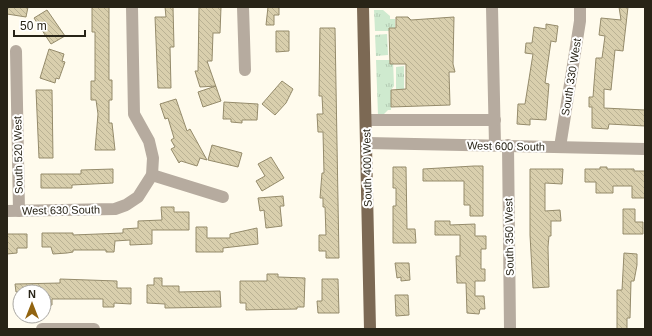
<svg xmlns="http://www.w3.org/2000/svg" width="652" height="336" font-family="Helvetica,sans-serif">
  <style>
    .grass { fill: url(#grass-tufts) }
    .building { fill: url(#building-back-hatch); stroke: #958b6b }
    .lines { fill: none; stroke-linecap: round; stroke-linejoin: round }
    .minor { stroke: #b6ab9f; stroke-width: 12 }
    .major { stroke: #7c6954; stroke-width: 12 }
    .labels { text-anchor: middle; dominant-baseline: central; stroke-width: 4; stroke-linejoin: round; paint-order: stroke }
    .street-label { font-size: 11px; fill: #282417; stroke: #fff }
  </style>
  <defs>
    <pattern id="grass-tufts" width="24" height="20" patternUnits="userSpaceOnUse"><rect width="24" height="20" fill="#cfeacf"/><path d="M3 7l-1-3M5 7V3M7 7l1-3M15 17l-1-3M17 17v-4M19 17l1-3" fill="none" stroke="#b2c9b1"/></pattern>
    <pattern id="building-back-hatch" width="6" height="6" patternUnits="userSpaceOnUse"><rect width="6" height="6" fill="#d9cfad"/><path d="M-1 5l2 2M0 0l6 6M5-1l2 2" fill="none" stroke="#bab294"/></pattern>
  </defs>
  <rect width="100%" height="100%" fill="#fffbed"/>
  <g class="grass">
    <path d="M374,10H383L390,16V19H395V31H375Z"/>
    <path d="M387,34L388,55L376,56L375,35Z"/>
    <path d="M376,60H393L394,86L391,90V110H388L383,115H378Z"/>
    <path d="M404,66V89L396,90V67Z"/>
  </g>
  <g class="building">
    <path d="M7,7H28L26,17L7,14Z"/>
    <path d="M92,7H109V80H112V100H109V123H112L115,150H95L98,114L96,100H91V81H95V32H92Z"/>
    <path d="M165,7H173L174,47H170L171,88H158L155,17H166Z"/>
    <path d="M199,7H221L220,33H213L212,61H207L221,101L203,107L198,92L216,86L200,87L195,71H198Z"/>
    <path d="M268,7H279V15H274V25H266Z"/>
    <path d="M619,7H628L623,51L615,50L611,90L604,89V108L645,110V126L609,124L608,129L592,128V107H589V97H593L596,58H602L605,36L599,35L601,18L621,20Z"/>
    <path d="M47,10L65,36L51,44L34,18Z"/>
    <path d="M396,17H408L411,20L454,17L453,64L455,72H449L450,105L391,107V90L406,89V64H390L389,28H396Z"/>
    <path d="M546,24L558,26L556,42L551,41L545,83L549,84L546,120L530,119V125L517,124L518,104H525L533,54L525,53L526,43H532L534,27L546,29Z"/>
    <path d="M320,28H335L339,258H326V251H319V235H326L325,207H323V198H320L322,173H324L323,132H318L317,114H323L322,96H319Z"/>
    <path d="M276,31H289V51L276,52Z"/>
    <path d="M49,49L64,54L62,61L65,62L59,79L56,78L55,83L40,78Z"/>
    <path d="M282,81L293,89L286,103L275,115L262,104Z"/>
    <path d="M36,90H52L53,158H39Z"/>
    <path d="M176,99L187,131L190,129L207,160L200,158L197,166L181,161L179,163L171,149L175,147L171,140L174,138L168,118L165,119L160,104Z"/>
    <path d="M224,102L258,104L257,120H242V123L231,122V119H223Z"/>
    <path d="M212,145L242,153L238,167L208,160Z"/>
    <path d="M271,157L284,178L262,191L256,181L265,176L258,164Z"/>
    <path d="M474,166H483V216H470V205H464V181H423V169Z"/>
    <path d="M393,167H406L407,229H415L416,243H393V206H396V188H393Z"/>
    <path d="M600,167H607V169H634V171H645V198H632V186H613V193H596V182H585V169H600Z"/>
    <path d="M113,169V183L72,185V188H41V174H81V170Z"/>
    <path d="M530,169H563L562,184L545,183V211L560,210L561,221H551V236H549L548,247L549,287L533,288L530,235Z"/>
    <path d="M283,196L284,206H280L282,226L266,228L264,210L260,211L258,198Z"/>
    <path d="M161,207H174V212H189V230H152V244L130,245V240L115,241L114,252H106V250H73V252L67,253L53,254L51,247H42V233H73V235L123,233V229L138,228V221L162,220Z"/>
    <path d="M623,209H635V222H643V234H623Z"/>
    <path d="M435,221H450V225L475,224V236H486V249H481V269H485V281H475V296H484L485,309H480L479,314L467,313L466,283H457L456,256H460V235H435Z"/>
    <path d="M196,227H207V238H230V234L257,228L258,244L223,248V252H196Z"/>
    <path d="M7,234H27V248H17V253L7,254Z"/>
    <path d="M624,253L637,254V265L634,281H631L630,318H627V329H617V290H622Z"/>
    <path d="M395,263H409L410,280L401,281V277L397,278Z"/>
    <path d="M267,274H278V277L305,278L304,307H297V309L246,310V303H240V281H267Z"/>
    <path d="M154,278H162V286H179V292L220,291L221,307L165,308V304L147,303V285H154Z"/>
    <path d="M60,279L117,281V288H131V304L114,303V307H103V299H52V305H44V292H16L15,284L60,283Z"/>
    <path d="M322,279H338L339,313H318L317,301H322Z"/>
    <path d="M395,295H408L409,315L396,316Z"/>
  </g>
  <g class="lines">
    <g class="minor">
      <path d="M243,7L245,70"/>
      <path d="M492,7L495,145"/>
      <path d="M16,51L19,211"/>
      <path d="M366,120H495"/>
      <path d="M367,143L645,149"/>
      <path d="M508,145L510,329"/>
      <path d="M560,147L580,21V7"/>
      <path d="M152,175L223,197"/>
      <path d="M7,211L115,209L126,205L138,197L152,175L153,158L149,141L134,114L132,7"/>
      <path d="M42,329H94"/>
    </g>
    <path class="major" d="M363,7L370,329"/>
  </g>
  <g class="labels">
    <g class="street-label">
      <text transform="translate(571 77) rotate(-81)">South 330 West</text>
      <text transform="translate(506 146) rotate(1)">West 600 South</text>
      <text transform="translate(18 155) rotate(-91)">South 520 West</text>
      <text transform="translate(367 168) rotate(-91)">South 400 West</text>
      <text transform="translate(61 210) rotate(-1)">West 630 South</text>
      <text transform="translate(509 237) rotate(-91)">South 350 West</text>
    </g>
  </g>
  <rect width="652" height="336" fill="none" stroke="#282417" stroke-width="16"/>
  <g transform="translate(32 304)"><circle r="19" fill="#ffffff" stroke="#a9a7a2"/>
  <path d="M0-3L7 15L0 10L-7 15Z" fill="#926410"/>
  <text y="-6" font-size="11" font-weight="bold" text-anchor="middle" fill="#282417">N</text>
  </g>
  <path d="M14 30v6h71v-6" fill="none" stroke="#282417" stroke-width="2"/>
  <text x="20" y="30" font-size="12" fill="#282417" stroke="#ffffff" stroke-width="3" paint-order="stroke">50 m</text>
</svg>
